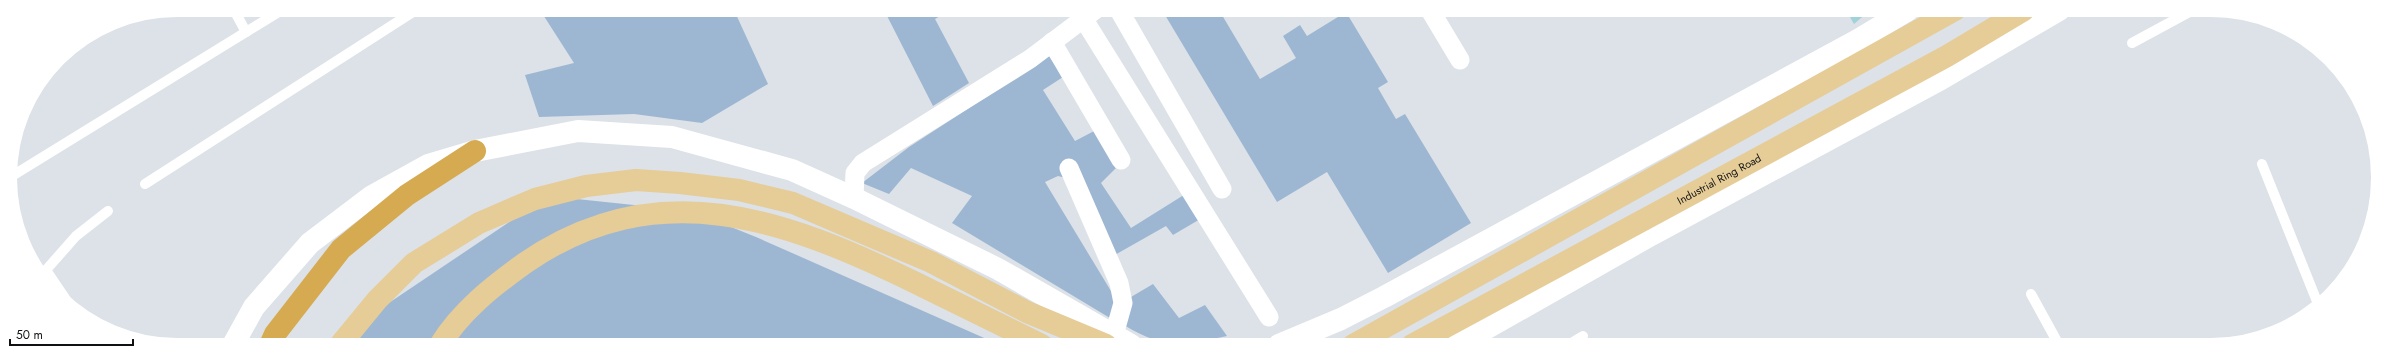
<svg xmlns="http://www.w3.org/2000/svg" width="2388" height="355" font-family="Jost,sans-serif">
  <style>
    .green { fill: #9db7d3 }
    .water { fill: #a1d1d9 }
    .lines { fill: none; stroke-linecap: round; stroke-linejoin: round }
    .service { stroke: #fff; stroke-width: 10 }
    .minor { stroke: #fff; stroke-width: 19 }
    .tertiary { stroke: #fff; stroke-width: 22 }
    .primary { stroke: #e6cc97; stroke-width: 22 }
    .motorway { stroke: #d6aa51; stroke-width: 22 }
    .labels { text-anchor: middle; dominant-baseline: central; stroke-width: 3.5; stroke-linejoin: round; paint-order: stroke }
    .street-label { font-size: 11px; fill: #0f1113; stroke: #fff }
  </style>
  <rect width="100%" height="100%" fill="#dce2e7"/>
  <g class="green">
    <path d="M540,10H734L768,84L702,123L634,114L539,117L525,75L574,63Z"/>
    <path d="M884,10H951L935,19L969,83L933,106Z"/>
    <path d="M1162,10H1219L1260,79L1296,58L1283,36L1300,25L1307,36L1346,12L1388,82L1378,88L1396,119L1405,114L1471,223L1388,273L1327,172L1277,202Z"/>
    <path d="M1049,56L1063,77L1043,90L1075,141L1098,129L1120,164L1101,183L1131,228L1187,193L1202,218L1173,235L1166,226L1113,256L1078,181L1058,176L1045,182L1117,301L1110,318L952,223L972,196L911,168L889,194L862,183L909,147Z"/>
    <path d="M548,196L691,211L756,237L1000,345H350L356,325Z"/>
    <path d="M1153,284L1179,318L1205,305L1227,336C1184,345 1164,350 1124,325L1131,297Z"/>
  </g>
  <path class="water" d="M1846,10H1868V12L1854,24Z"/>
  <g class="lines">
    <g class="service">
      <path d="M234,10L246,32"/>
      <path d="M2132,43L2193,10"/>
      <path d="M2262,164L2318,304"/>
      <path d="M12,176L282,10"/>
      <path d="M145,184L416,10"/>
      <path d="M2031,294L2059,345"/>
      <path d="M65,298L46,270L76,236L108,211"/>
      <path d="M1568,345L1583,336"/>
    </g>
    <g class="minor">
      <path d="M1119,10L1222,189"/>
      <path d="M1430,10L1460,60"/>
      <path d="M1083,18L1269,317"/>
      <path d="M1052,42L1121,160"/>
      <path d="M1069,168L1119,283L1123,303L1114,335"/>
      <path d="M854,198L855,173L863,163L1030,59L1095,10"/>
    </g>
    <g class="tertiary">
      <path d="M233,345L254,307L310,243L372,196L428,165L475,151L578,131L672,137L792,170L854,198L998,269L1131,345"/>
      <path d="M1279,345L1341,319L1384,297L1858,40L1908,10"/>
      <path d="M1457,345L1651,235L1941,79L2059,10"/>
    </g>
    <g class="primary">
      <path d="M340,345L377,300L414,263L479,223L535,199L586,186L636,180L680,183L739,190L793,203L931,262L1027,312L1106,345"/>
      <path d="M440,345C461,311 493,286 525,263C657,172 784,219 914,282C957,303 1000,324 1042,345"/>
      <path d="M1353,345L1955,10"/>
      <path id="s1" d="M1412,345L1947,56L2024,10"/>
    </g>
    <path class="motorway" d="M270,345L275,334L341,249L407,195L475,151"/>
  </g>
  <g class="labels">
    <g class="street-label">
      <text stroke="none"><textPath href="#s1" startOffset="349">Industrial Ring Road</textPath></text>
    </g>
  </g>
  <path d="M0 0H2388V355H0ZM177 17H2211A160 160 0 0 1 2371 177V178A160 160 0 0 1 2211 338H177A160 160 0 0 1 17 178V177A160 160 0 0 1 177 17Z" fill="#fff" fill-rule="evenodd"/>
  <path d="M10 339v6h123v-6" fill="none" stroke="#0f1113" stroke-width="2"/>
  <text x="16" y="339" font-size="12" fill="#0f1113" stroke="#ffffff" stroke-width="3" paint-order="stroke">50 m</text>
</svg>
